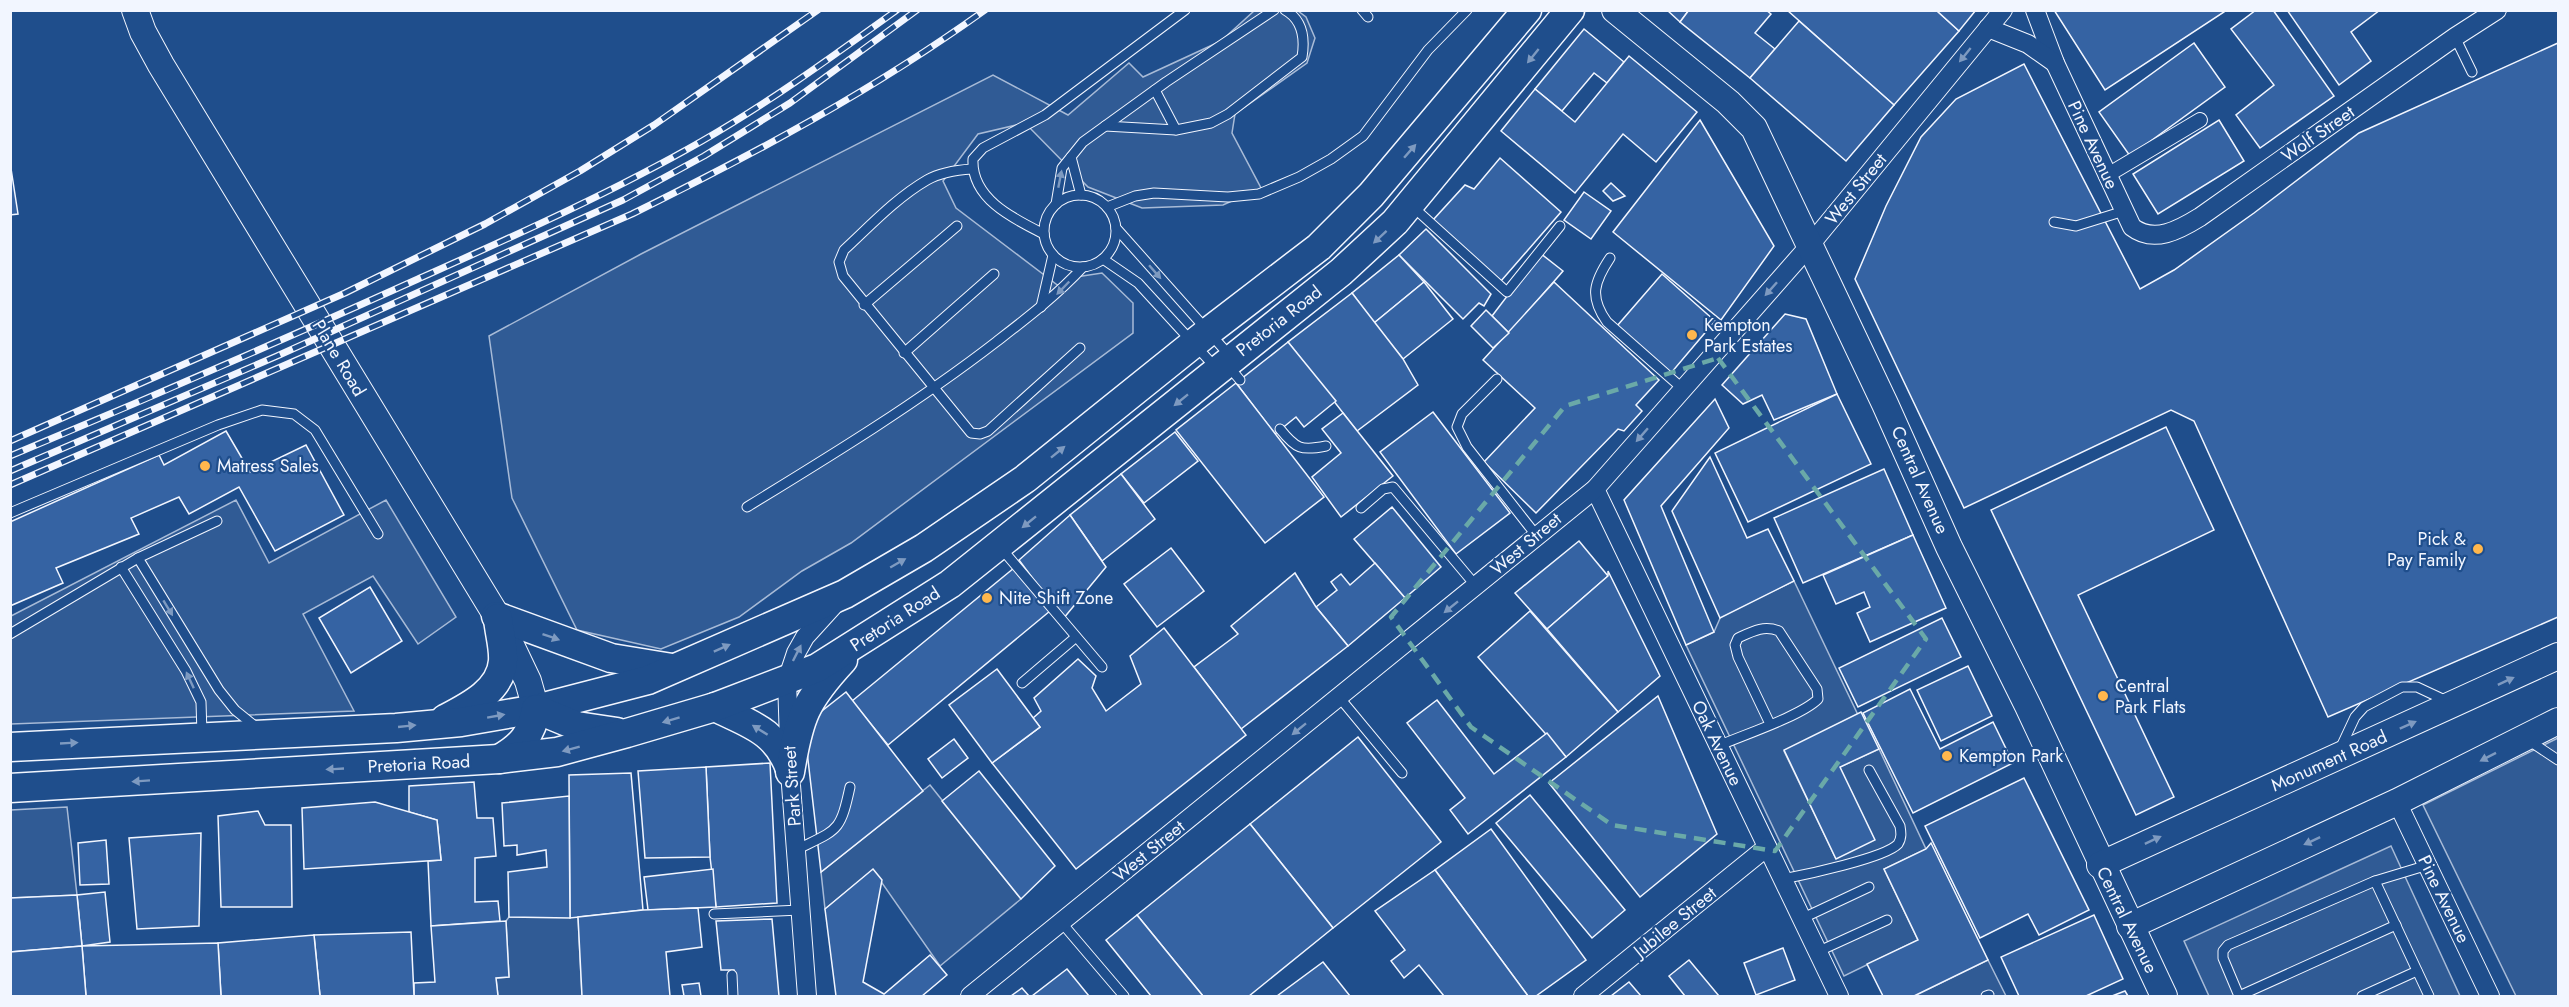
<svg xmlns="http://www.w3.org/2000/svg" width="2569" height="1007" font-family="Jost,sans-serif">
  <style>
    .parking { fill: #305b95; stroke: #a8bbd7; stroke-width: 1.5 }
    .building { fill: #3563a3; stroke: #f2f6ff; stroke-width: 1.5 }
    .lines { fill: none; stroke-linecap: round; stroke-linejoin: round }
    .service-casing { stroke: #f2f6ff; stroke-width: 11 }
    .pedestrian-casing { stroke: #f2f6ff; stroke-width: 16 }
    .minor-casing { stroke: #f2f6ff; stroke-width: 20 }
    .secondary-casing { stroke: #f2f6ff; stroke-width: 28 }
    .primary-casing { stroke: #f2f6ff; stroke-width: 31 }
    .service { stroke: #1f4e8c; stroke-width: 9 }
    .pedestrian { stroke: #1f4e8c; stroke-width: 14 }
    .minor { stroke: #1f4e8c; stroke-width: 18 }
    .secondary { stroke: #1f4e8c; stroke-width: 26 }
    .primary { stroke: #1f4e8c; stroke-width: 28 }
    .rail-casing { stroke: #f2f6ff; stroke-width: 7 }
    .rail { stroke: #1f4e8c; stroke-width: 4.5; stroke-dasharray: 14; stroke-linecap: butt }
    .oneway { fill: #7e9ac0 }
    .marked { fill: none; stroke: #6aa9a8; stroke-width: 4.5; stroke-dasharray: 12 8; stroke-linejoin: round }
    .poi-dot { fill: #ffb74d; stroke: #1f4e8c; stroke-width: 2 }
    .labels { text-anchor: middle; dominant-baseline: central; stroke-width: 4.5; stroke-linejoin: round; paint-order: stroke }
    .street-label { font-size: 18px; fill: #f2f6ff; stroke: #1f4e8c }
    .poi-label { font-size: 18px; fill: #f2f6ff; stroke: #1f4e8c; text-anchor: start }
  </style>
  <rect width="100%" height="100%" fill="#1f4e8c"/>
  <g class="parking">
    <path d="M1254,11H1298L1306,17L1315,38L1307,63L1235,114L1232,133L1261,188L1223,205L1142,208L1088,187L1025,123L978,134L943,181L956,208L1064,290L1076,277L1102,273L1133,303V333L851,543L802,571L739,617L661,649L577,630L512,498L489,336L641,254L993,75L1068,115L1129,63L1143,77L1221,41Z"/>
    <path d="M236,500L269,563L386,500L456,617L418,644L373,576L303,614L354,711L11,724V616Z"/>
    <path d="M1794,581L1858,715L1784,751L1836,859L1840,767L1879,749L1926,849L1884,869L1918,940L1844,976L1686,645L1714,632L1721,616Z"/>
    <path d="M2558,738V996H2516L2423,805Z"/>
    <path d="M930,785L1021,899L940,966L873,870L825,909L821,872Z"/>
    <path d="M67,807L77,895L11,898V810Z"/>
    <path d="M2391,846L2460,996H2209L2184,941Z"/>
    <path d="M509,917H578L582,996H498L496,978L509,977L506,921Z"/>
    <path d="M1988,960L2006,996H1914Z"/>
  </g>
  <g class="building">
    <path d="M1667,10H1689L1680,22Z"/>
    <path d="M1689,10H1766L1771,14L1755,33L1775,49L1750,78L1680,22Z"/>
    <path d="M1787,10H1936L1959,31L1894,105Z"/>
    <path d="M1936,10H1976L1959,31Z"/>
    <path d="M2054,10H2223L2224,12L2105,90Z"/>
    <path d="M2256,10H2273L2334,96L2260,148L2236,115L2274,85L2231,29Z"/>
    <path d="M2287,10H2380L2351,32L2371,61L2339,85Z"/>
    <path d="M1799,21L1894,105L1846,161L1750,78Z"/>
    <path d="M1584,29L1624,62L1607,83L1594,73L1562,111L1535,89Z"/>
    <path d="M2194,43L2225,87L2130,156L2099,112Z"/>
    <path d="M2558,43V617L2328,717L2194,421L2171,410L1964,508L1855,279L1886,206L1921,137L1956,99L2024,64L2140,289L2174,270L2254,213L2359,133Z"/>
    <path d="M1629,56L1697,112L1656,162L1623,134L1575,193L1501,131L1535,89L1575,122Z"/>
    <path d="M1700,120L1774,246L1721,320L1613,232Z"/>
    <path d="M2219,120L2244,161L2158,214L2133,174Z"/>
    <path d="M1500,158L1561,212L1501,281L1433,220L1465,185L1474,189Z"/>
    <path d="M10,162L18,214L10,215Z"/>
    <path d="M1611,183L1625,196L1613,201L1603,191Z"/>
    <path d="M1584,192L1611,211L1591,239L1564,220Z"/>
    <path d="M1426,229L1491,294L1484,306L1479,303L1463,319L1399,255Z"/>
    <path d="M1540,253L1563,271L1509,333L1492,316Z"/>
    <path d="M1399,255L1424,282L1374,323L1352,293Z"/>
    <path d="M1662,274L1715,321L1671,373L1617,326Z"/>
    <path d="M1424,282L1453,319L1403,359L1374,323Z"/>
    <path d="M1554,282L1659,380L1636,405L1642,411L1624,431L1618,429L1536,513L1484,462L1535,408L1483,360Z"/>
    <path d="M1352,293L1403,359L1418,385L1357,431L1288,342Z"/>
    <path d="M1486,310L1509,333L1493,348L1471,326Z"/>
    <path d="M1785,314L1806,319L1837,394L1774,420L1762,395L1743,404L1722,385Z"/>
    <path d="M1288,342L1336,401L1304,427L1296,417L1275,434L1236,383Z"/>
    <path d="M1236,383L1324,497L1265,543L1176,430Z"/>
    <path d="M1837,394L1871,464L1748,522L1715,453Z"/>
    <path d="M1715,399L1729,428L1661,506L1714,632L1686,645L1624,500Z"/>
    <path d="M1433,412L1510,513L1456,554L1380,452Z"/>
    <path d="M1343,413L1393,476L1341,517L1312,477L1341,453L1322,429Z"/>
    <path d="M2166,427L2214,530L2078,595L2174,797L2136,815L1991,510Z"/>
    <path d="M226,431L250,472L306,445L344,515L275,551L239,487L189,514L179,497L131,518L139,534L56,568L63,583L10,606V522L159,455L164,465Z"/>
    <path d="M1175,432L1198,461L1144,503L1121,474Z"/>
    <path d="M1710,457L1747,538L1768,529L1794,581L1720,618L1672,511Z"/>
    <path d="M1884,469L1913,535L1803,583L1774,518Z"/>
    <path d="M1121,474L1155,519L1102,561L1070,515Z"/>
    <path d="M1392,507L1441,567L1405,598L1354,539Z"/>
    <path d="M1070,515L1106,567L1063,619L1019,560Z"/>
    <path d="M1913,535L1946,608L1870,642L1857,613L1870,607L1864,592L1836,604L1823,575Z"/>
    <path d="M1579,541L1608,576L1547,629L1515,593Z"/>
    <path d="M1171,548L1204,591L1157,627L1124,584Z"/>
    <path d="M1375,563L1405,598L1348,646L1316,607L1337,590L1331,582L1341,574L1350,585Z"/>
    <path d="M1014,568L1050,611L888,745L852,701Z"/>
    <path d="M1608,571L1660,676L1618,712L1547,629L1608,576Z"/>
    <path d="M1295,573L1316,607L1348,646L1241,729L1194,667L1238,634L1231,626Z"/>
    <path d="M370,587L402,641L351,673L319,618Z"/>
    <path d="M1530,611L1618,712L1566,757L1478,657Z"/>
    <path d="M1942,618L1961,657L1858,707L1839,668Z"/>
    <path d="M1164,628L1246,735L1076,869L992,763L1040,727L1033,718L1041,711L1034,698L1078,659L1096,676L1092,688L1106,711L1141,684L1130,656Z"/>
    <path d="M1968,666L1992,716L1941,741L1917,690Z"/>
    <path d="M997,669L1040,727L992,763L949,705Z"/>
    <path d="M1910,689L1940,749L1993,722L2013,763L1913,813L1863,713Z"/>
    <path d="M846,692L923,791L821,872L805,734L813,718Z"/>
    <path d="M1658,696L1717,834L1640,897L1549,783Z"/>
    <path d="M1437,700L1494,774L1547,733L1566,757L1468,834L1450,810L1465,798L1407,723Z"/>
    <path d="M1861,712L1879,749L1840,767L1875,840L1836,859L1784,750Z"/>
    <path d="M1358,737L1441,842L1333,928L1250,824Z"/>
    <path d="M954,739L968,758L942,778L928,759Z"/>
    <path d="M770,763L777,903L716,907L710,857L706,767Z"/>
    <path d="M706,767L710,857L645,858L638,771Z"/>
    <path d="M979,771L1055,866L1021,899L942,801Z"/>
    <path d="M631,773L643,910L570,918L569,775Z"/>
    <path d="M2024,778L2089,910L2039,935L2028,914L1980,938L1925,826Z"/>
    <path d="M474,782L477,818H493L496,856L475,858V902L498,901L500,921L431,926L428,861L441,860L437,820L409,812V786Z"/>
    <path d="M1530,795L1625,910L1592,938L1496,823Z"/>
    <path d="M569,796L570,918L509,917L508,872L547,867L546,850L517,855V845L504,846L502,803Z"/>
    <path d="M375,802L437,820L441,860L304,869L302,808Z"/>
    <path d="M258,811L265,825H291L292,907H221L218,816Z"/>
    <path d="M1250,824L1333,928L1249,996H1203L1137,915Z"/>
    <path d="M1491,829L1586,960L1536,996H1528L1435,870Z"/>
    <path d="M201,833L199,926L137,929L129,838Z"/>
    <path d="M106,840L109,884L80,885L78,843Z"/>
    <path d="M1931,843L1988,960L1914,996H1883L1867,964L1918,940L1884,869L1926,849Z"/>
    <path d="M713,869L716,907L648,910L644,877Z"/>
    <path d="M873,869L882,880L863,982L884,994L930,955L947,975L922,996H836L825,909Z"/>
    <path d="M1435,870L1528,996H1444L1419,965L1404,978L1391,961L1405,950L1375,911Z"/>
    <path d="M105,892L110,942L82,946L77,895Z"/>
    <path d="M77,895L82,946L10,952V898Z"/>
    <path d="M698,908L702,947L666,952L670,996H582L578,917L643,910Z"/>
    <path d="M1137,915L1203,996H1151L1106,940Z"/>
    <path d="M2094,915L2123,979L2086,996H2019L2001,957Z"/>
    <path d="M772,919L779,996H736L734,970H721L716,921Z"/>
    <path d="M506,921L509,977L496,978L498,996H414V983L435,982L431,926Z"/>
    <path d="M411,932L414,996H320L314,935Z"/>
    <path d="M314,935L320,996H221L218,943Z"/>
    <path d="M218,943L221,996H86L82,946Z"/>
    <path d="M82,946L86,996H10V952Z"/>
    <path d="M1783,948L1795,980L1756,995L1744,963Z"/>
    <path d="M1689,960L1719,996H1685L1669,976Z"/>
    <path d="M1323,962L1350,996H1277Z"/>
    <path d="M1067,969L1089,996H1032Z"/>
    <path d="M1629,982L1641,996H1611Z"/>
    <path d="M699,983L701,996H684L682,985Z"/>
    <path d="M1022,988L1029,996H1011Z"/>
    <path d="M2125,991L2128,996H2112Z"/>
  </g>
  <g class="lines">
    <g class="service-casing">
      <g id="service">
        <path d="M1362,10L1368,17"/>
        <path d="M2455,37L2472,72"/>
        <path d="M1155,90L1176,130L1211,123L1228,114L1302,57C1305,39 1303,20 1285,10"/>
        <path d="M1105,126L1176,130"/>
        <path d="M1071,157L1081,195"/>
        <path d="M972,169C957,170 941,172 927,180C896,198 870,226 844,250L839,262L843,276L971,433L980,434L988,431L1080,348"/>
        <circle cx="1080" cy="231" r="36"/>
        <path d="M1056,204L1062,168L1083,142L1166,82L1274,10"/>
        <path d="M1412,206L1507,292L1560,226"/>
        <path d="M1107,207L1135,196L1154,193L1228,197L1259,194L1299,177L1331,159L1363,136L1428,50L1467,10"/>
        <path d="M2054,222L2076,226L2124,211"/>
        <path d="M1116,228L1230,356"/>
        <path d="M1044,234C1014,219 971,199 973,159L983,148L1045,115L1185,10"/>
        <path d="M1610,258C1594,282 1589,297 1607,322L1683,389"/>
        <path d="M1103,259L1138,283L1216,368"/>
        <path d="M864,305L957,226"/>
        <path d="M1041,307L1053,255"/>
        <path d="M904,353L994,274"/>
        <path d="M1229,367L1240,380"/>
        <path d="M1497,379L1462,414L1457,427L1467,447L1536,535"/>
        <path d="M1280,429C1296,449 1301,451 1326,446"/>
        <path d="M747,507C832,455 917,403 996,342C1027,318 1056,296 1083,267"/>
        <path d="M1361,508L1383,489L1393,487L1476,586"/>
        <path d="M10,513L218,425L262,410L294,414L315,430L378,534"/>
        <path d="M1001,548L1102,667"/>
        <path d="M138,558L219,690L235,710L256,727"/>
        <path d="M121,567L186,671L201,702L202,734"/>
        <path d="M10,634L138,558L217,521"/>
        <path d="M1022,683L1076,637"/>
        <path d="M1339,697L1402,773"/>
        <path d="M2528,740L2558,760"/>
        <path d="M1718,746C1743,735 1801,716 1818,699L1817,689L1779,631C1764,625 1753,631 1738,638L1735,645L1738,657L1770,724"/>
        <path d="M2340,749L2355,717L2364,707L2402,687H2417L2449,702"/>
        <path d="M796,850C838,829 840,833 850,787"/>
        <path d="M1783,879C1804,875 1885,858 1898,844C1902,838 1901,832 1900,826L1869,770"/>
        <path d="M2375,881L2429,996"/>
        <path d="M714,914L800,910"/>
        <path d="M1801,919L1869,887"/>
        <path d="M1061,922L1124,996"/>
        <path d="M1817,952L1887,920"/>
        <path d="M732,975L733,996"/>
        <path d="M1986,996L1989,995"/>
        <path d="M2239,996L2223,958V951L2228,945L2375,881L2428,865"/>
        <path d="M2239,996L2396,925"/>
        <path d="M2362,996L2417,971"/>
      </g>
    </g>
    <g class="pedestrian-casing">
      <path id="pedestrian" d="M2106,176L2200,120"/>
    </g>
    <g class="minor-casing">
      <g id="minor">
        <path d="M2035,10L2055,63L2132,227C2154,244 2179,230 2200,217L2455,37L2497,10"/>
        <path d="M1988,28L2028,44L2055,63"/>
        <path d="M1595,489L1839,996"/>
        <path d="M2397,802L2490,996"/>
        <path d="M807,996L790,772L787,680L796,653L805,637L835,604"/>
        <path d="M970,996L1595,489L1810,245L2003,10"/>
        <path d="M1583,996L1767,847"/>
      </g>
    </g>
    <g class="secondary-casing">
      <g id="secondary">
        <path d="M135,10L143,32L161,65L498,618L528,681L536,709"/>
        <path d="M1615,10L1728,102L1754,128L1885,404L1949,547L2028,706L2164,996"/>
        <path d="M2100,865L2558,656"/>
        <path d="M2130,926L2397,802L2558,721"/>
      </g>
    </g>
    <g class="primary-casing">
      <g id="primary">
        <path d="M496,616L611,658L672,668"/>
        <path d="M715,707C749,724 776,730 790,769"/>
        <path d="M445,719C468,707 501,691 503,661C504,647 499,632 498,618"/>
        <path d="M10,747L396,728L461,722L536,709L648,680L845,594L924,548L1025,479L1208,332L1319,247L1371,195L1527,10"/>
        <path d="M499,759C521,747 532,734 536,709L577,726L617,732"/>
        <path d="M790,772C799,717 805,701 843,660"/>
        <path d="M10,788L499,759L557,752L627,733L715,707L817,668L950,584L1341,272L1395,222L1570,10"/>
      </g>
    </g>
    <use href="#service" class="service"/>
    <use href="#pedestrian" class="pedestrian"/>
    <use href="#minor" class="minor"/>
    <use href="#secondary" class="secondary"/>
    <use href="#primary" class="primary"/>
    <g class="rail-casing">
      <g id="rail">
        <path d="M10,441L345,293L485,224L580,171L654,125L818,10"/>
        <path d="M10,456C147,399 283,340 418,279C514,236 611,193 702,141C770,102 833,56 897,10"/>
        <path d="M10,471L277,356L623,200L704,156L790,103L917,10"/>
        <path d="M10,485L632,214C754,154 874,90 985,10"/>
      </g>
    </g>
    <use href="#rail" class="rail"/>
  </g>
  <defs><path id="oneway-solid" d="M-6-.8H1V-3.2L6.5 0L1 3.2V.8H-6Z" transform="scale(1.5)"/></defs>
  <g class="oneway">
    <use href="#oneway-solid" transform="translate(1965 55) rotate(129)"/>
    <use href="#oneway-solid" transform="translate(1533 56) rotate(129)"/>
    <use href="#oneway-solid" transform="translate(1410 151) rotate(-49)"/>
    <use href="#oneway-solid" transform="translate(1060 179) rotate(-79)"/>
    <use href="#oneway-solid" transform="translate(1380 237) rotate(137)"/>
    <use href="#oneway-solid" transform="translate(1155 272) rotate(49)"/>
    <use href="#oneway-solid" transform="translate(1063 288) rotate(134)"/>
    <use href="#oneway-solid" transform="translate(1771 289) rotate(132)"/>
    <use href="#oneway-solid" transform="translate(1181 400) rotate(141)"/>
    <use href="#oneway-solid" transform="translate(1642 435) rotate(131)"/>
    <use href="#oneway-solid" transform="translate(1058 452) rotate(-39)"/>
    <use href="#oneway-solid" transform="translate(1029 522) rotate(141)"/>
    <use href="#oneway-solid" transform="translate(898 563) rotate(-30)"/>
    <use href="#oneway-solid" transform="translate(1451 607) rotate(141)"/>
    <use href="#oneway-solid" transform="translate(168 608) rotate(59)"/>
    <use href="#oneway-solid" transform="translate(551 637) rotate(19)"/>
    <use href="#oneway-solid" transform="translate(722 648) rotate(-24)"/>
    <use href="#oneway-solid" transform="translate(797 653) rotate(-63)"/>
    <use href="#oneway-solid" transform="translate(190 680) rotate(-115)"/>
    <use href="#oneway-solid" transform="translate(2506 681) rotate(-25)"/>
    <use href="#oneway-solid" transform="translate(496 716) rotate(-10)"/>
    <use href="#oneway-solid" transform="translate(671 720) rotate(163)"/>
    <use href="#oneway-solid" transform="translate(2408 725) rotate(-24)"/>
    <use href="#oneway-solid" transform="translate(407 726) rotate(-6)"/>
    <use href="#oneway-solid" transform="translate(1299 729) rotate(141)"/>
    <use href="#oneway-solid" transform="translate(760 730) rotate(-148)"/>
    <use href="#oneway-solid" transform="translate(69 743) rotate(-3)"/>
    <use href="#oneway-solid" transform="translate(571 749) rotate(165)"/>
    <use href="#oneway-solid" transform="translate(2488 757) rotate(153)"/>
    <use href="#oneway-solid" transform="translate(335 769) rotate(177)"/>
    <use href="#oneway-solid" transform="translate(141 781) rotate(176)"/>
    <use href="#oneway-solid" transform="translate(2153 840) rotate(-25)"/>
    <use href="#oneway-solid" transform="translate(2312 841) rotate(155)"/>
  </g>
  <path class="marked" d="M1718,358L1926,639L1775,851L1612,825L1471,727L1391,617L1565,406Z"/>
  <g class="poi-dot">
    <circle cx="1692" cy="335" r="6"/>
    <circle cx="205" cy="466" r="6"/>
    <circle cx="2478" cy="549" r="6"/>
    <circle cx="987" cy="598" r="6"/>
    <circle cx="2103" cy="696" r="6"/>
    <circle cx="1947" cy="756" r="6"/>
  </g>
  <g class="labels">
    <g class="street-label">
      <text transform="translate(2318 134) rotate(-35)">Wolf Street</text>
      <text transform="translate(2093 145) rotate(65)">Pine Avenue</text>
      <text transform="translate(1856 189) rotate(-51)">West Street</text>
      <text transform="translate(1279 321) rotate(-38)">Pretoria Road</text>
      <text transform="translate(339 358) rotate(59)">Plane Road</text>
      <text transform="translate(1920 480) rotate(66)">Central Avenue</text>
      <text transform="translate(1526 544) rotate(-40)">West Street</text>
      <text transform="translate(895 619) rotate(-33)">Pretoria Road</text>
      <text transform="translate(1717 743) rotate(64)">Oak Avenue</text>
      <text transform="translate(2329 761) rotate(-24)">Monument Road</text>
      <text transform="translate(419 764) rotate(-3)">Pretoria Road</text>
      <text transform="translate(792 786) rotate(-94)">Park Street</text>
      <text transform="translate(1149 851) rotate(-39)">West Street</text>
      <text transform="translate(2444 899) rotate(64)">Pine Avenue</text>
      <text transform="translate(2127 920) rotate(64)">Central Avenue</text>
      <text transform="translate(1675 922) rotate(-39)">Jubilee Street</text>
    </g>
    <g class="poi-label">
      <text x="1704" y="325">Kempton<tspan x="1704" dy="21">Park Estates</tspan></text>
      <text x="217" y="466">Matress Sales</text>
      <text x="2466" y="539" text-anchor="end">Pick &amp;<tspan x="2466" dy="21">Pay Family</tspan></text>
      <text x="999" y="598">Nite Shift Zone</text>
      <text x="2115" y="686">Central<tspan x="2115" dy="21">Park Flats</tspan></text>
      <text x="1959" y="756">Kempton Park</text>
    </g>
  </g>
  <rect width="2569" height="1007" fill="none" stroke="#f2f6ff" stroke-width="24"/>
</svg>
